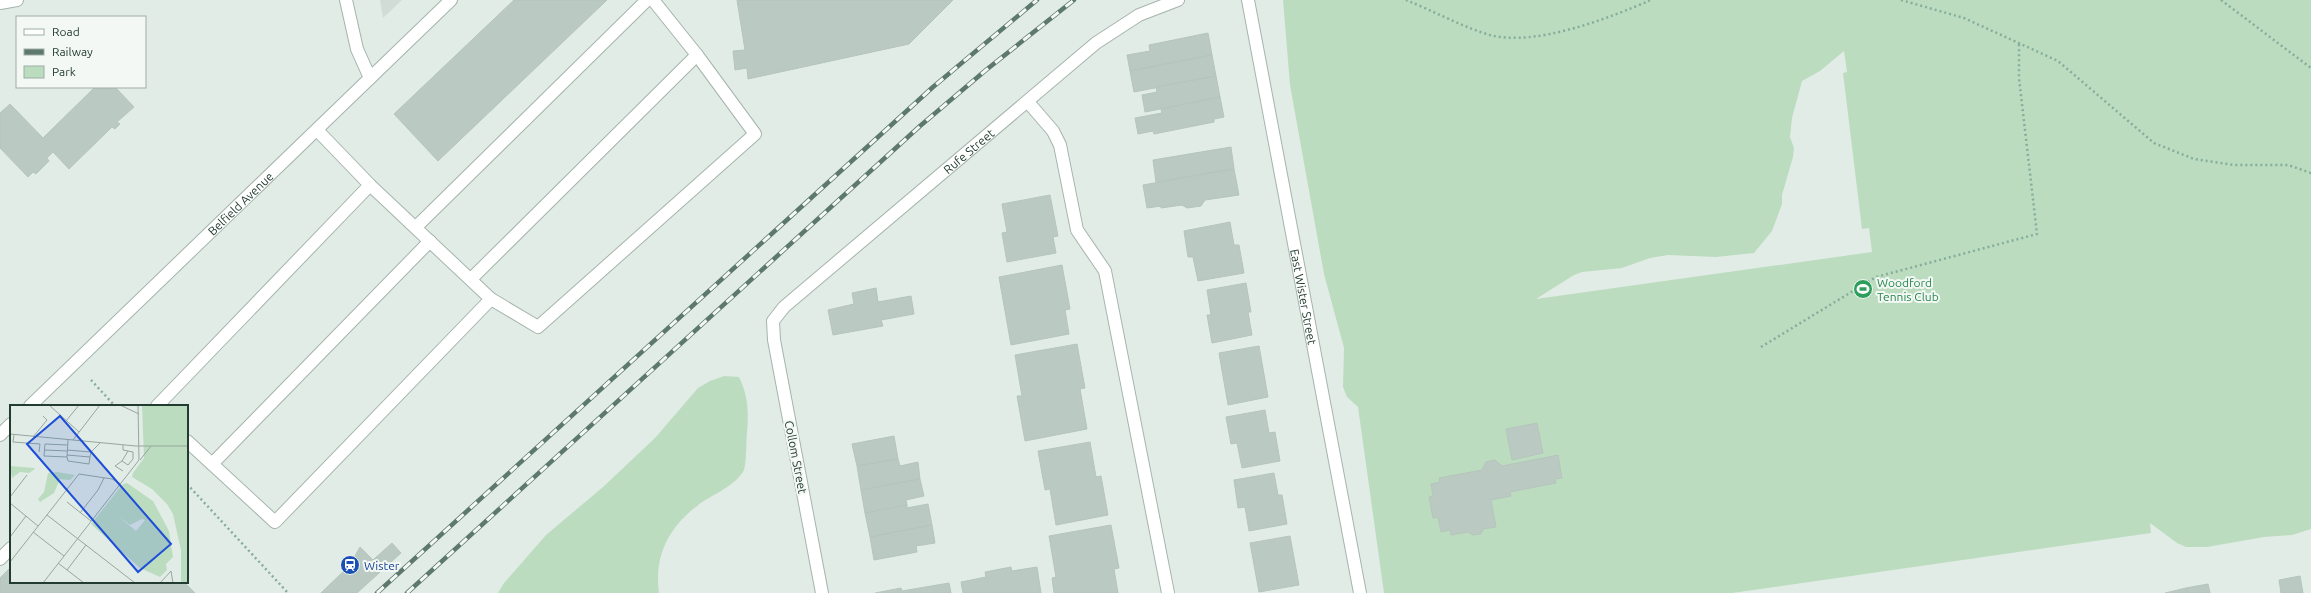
<svg xmlns="http://www.w3.org/2000/svg" width="2311" height="593" font-family="Ubuntu,sans-serif">
  <style>
    .built { fill: #d0dcd5 }
    .green { fill: #bcdcc0; fill-rule: evenodd }
    .building { fill: #bac9c1; stroke: #b5c5bc }
    .lines { fill: none; stroke-linecap: round; stroke-linejoin: round }
    .service-casing { stroke: #a5b4ac; stroke-width: 14 }
    .minor-casing { stroke: #a5b4ac; stroke-width: 14 }
    .tertiary-casing { stroke: #a5b4ac; stroke-width: 14 }
    .path { stroke: #84ae9a; stroke-width: 2.5; stroke-dasharray: 2 3; stroke-linecap: butt }
    .service { stroke: #fff; stroke-width: 12 }
    .minor { stroke: #fff; stroke-width: 12 }
    .tertiary { stroke: #fff; stroke-width: 12 }
    .rail-casing { stroke: #5d786d; stroke-width: 4.5 }
    .rail { stroke: #f3f8f5; stroke-width: 3; stroke-dasharray: 9; stroke-linecap: butt }
    .labels { text-anchor: middle; dominant-baseline: central; stroke-width: 4; stroke-linejoin: round; paint-order: stroke }
    .street-label { font-size: 12px; fill: #233c32; stroke: #f3f8f5 }
    .leisure-label { font-size: 12px; fill: #27864d; stroke: #f3f8f5; text-anchor: start }
    .transit-label { font-size: 12px; fill: #164399; stroke: #f3f8f5; text-anchor: start }
    .inset-road { fill: none; stroke: #96a69e; stroke-width: 1 }
    .view { fill: #1d4ed8; fill-opacity: 0.15; stroke: #1d4ed8; stroke-width: 2 }
    .inset-edge { fill: none; stroke: #233c32; stroke-width: 2 }
  </style>
  <rect width="100%" height="100%" fill="#e2ece6"/>
  <path class="built" d="M380,0H402L383,18Z"/>
  <g class="green">
    <path d="M1283,0H2311V529L2292,535L2264,537L2207,547H2186L2177,543L2150,523L2151,533L1732,593H1384L1358,407L1347,397L1343,387L1344,348L1324,274L1290,85ZM1844,51L1847,72L1843,73L1862,229L1869,228L1872,252L1536,299L1574,275L1582,272L1622,268L1650,258L1668,255L1716,257L1754,253L1772,231L1782,204V195L1793,157L1794,148L1790,137L1792,118L1802,81L1820,71Z"/>
    <path d="M724,376L739,377C748,395 749,413 747,433C746,441 747,466 743,472C731,489 712,494 697,506C668,528 654,557 659,593H498L504,583L546,535L603,487L655,438L698,388L710,381Z"/>
  </g>
  <g class="building">
    <path d="M514,0H607L438,161L394,114Z"/>
    <path d="M737,0H953L909,44L748,79L747,68L735,70L733,51L745,50Z"/>
    <path d="M1208,33L1212,55L1130,71L1127,55L1150,51L1149,45Z"/>
    <path d="M1212,55L1216,76L1134,92L1130,71Z"/>
    <path d="M1216,76L1220,97L1145,112L1142,95L1157,92L1156,87Z"/>
    <path d="M95,87H115L134,107L117,122L120,124L115,129L112,127L69,169L53,152L47,158L49,161L36,174L33,172L28,177L0,148V113L10,104L43,138Z"/>
    <path d="M1220,97L1224,117L1214,119V122L1154,134L1153,131L1138,134L1135,118L1162,113L1161,109Z"/>
    <path d="M1231,147L1234,169L1156,182L1153,160Z"/>
    <path d="M1234,169L1239,195L1205,200L1201,206L1187,208L1182,205L1161,208V206L1147,208L1143,185Z"/>
    <path d="M1050,195L1058,236L1053,237L1056,253L1007,262L1002,233L1007,232L1002,204Z"/>
    <path d="M1230,222L1234,245H1239L1244,273L1198,281L1193,257H1188L1184,231Z"/>
    <path d="M1062,265L1070,309L1065,310L1069,334L1011,345L999,277Z"/>
    <path d="M1246,283L1251,312H1248L1252,335L1212,343L1207,315H1211L1207,290Z"/>
    <path d="M876,288L878,302L911,296L914,314L881,320L883,326L833,335L828,310L854,304L852,293Z"/>
    <path d="M1077,344L1085,388L1080,389L1087,429L1025,441L1017,396H1022L1015,355Z"/>
    <path d="M1259,346L1268,397L1228,405L1219,353Z"/>
    <path d="M1265,410L1269,433L1275,432L1280,461L1242,468L1237,443L1231,444L1226,417Z"/>
    <path d="M1537,423L1543,453L1512,460L1506,429Z"/>
    <path d="M894,436L898,459L857,466L852,444Z"/>
    <path d="M1090,442L1096,477L1101,476L1108,515L1056,525L1050,489L1045,490L1038,451Z"/>
    <path d="M1558,455L1562,478L1555,479L1556,483L1510,492L1511,496L1491,500L1496,527L1483,529L1481,534L1473,535L1468,532L1451,535L1450,530L1441,532L1438,517L1433,518L1429,497L1433,496L1431,484L1440,482L1439,478L1482,470L1486,462L1495,460L1502,466Z"/>
    <path d="M898,459L900,466L918,462L920,479L861,490L857,466Z"/>
    <path d="M1274,473L1278,495H1282L1287,524L1249,531L1245,507L1238,508L1234,480Z"/>
    <path d="M920,479L924,496L906,500L907,505L865,513L861,490Z"/>
    <path d="M928,504L932,525L870,537L865,513L907,505V508Z"/>
    <path d="M932,525L935,543L916,546L917,552L874,560L870,537Z"/>
    <path d="M1111,525L1119,568L1114,569L1118,593H1054L1052,578L1056,577L1049,536Z"/>
    <path d="M1290,536L1299,585L1259,592L1250,543Z"/>
    <path d="M392,543L401,553L357,593H321L350,565L360,547L373,560Z"/>
    <path d="M11,567V582H184L195,593H0V578Z"/>
    <path d="M1011,567L1012,571L1037,567L1041,593H963L961,582L986,577L985,572Z"/>
    <path d="M2300,576L2303,593H2281L2279,580Z"/>
    <path d="M949,583L951,593H875L901,588L902,591Z"/>
    <path d="M2208,584L2210,593H2187L2186,588Z"/>
    <path d="M2186,588L2187,593H2165Z"/>
  </g>
  <g class="lines">
    <g class="service-casing">
      <g id="service">
        <path d="M1028,102L1053,131L1060,145L1077,230L1105,271L1168,593"/>
        <path d="M416,227L647,0"/>
        <path d="M471,279L697,55L653,0"/>
        <path d="M491,299L538,327L755,134L697,55"/>
        <path d="M157,406L370,185"/>
        <path d="M187,441L275,522L491,299L370,185L317,130"/>
        <path d="M212,464L430,241"/>
        <path d="M0,559L11,548"/>
      </g>
    </g>
    <g class="minor-casing">
      <g id="minor">
        <path d="M346,0L357,49L370,78"/>
        <path id="s1" d="M1248,0L1360,593"/>
        <path d="M0,3L17,0"/>
        <path id="s2" d="M822,593L774,340L773,321L784,307L1096,43L1139,15L1178,0"/>
      </g>
    </g>
    <g class="tertiary-casing">
      <g id="tertiary">
        <path id="s3" d="M30,406L451,0"/>
        <path d="M0,435L11,424"/>
      </g>
    </g>
    <g class="path">
      <path d="M1406,0C1431,10 1465,28 1490,35C1536,47 1609,18 1651,0"/>
      <path d="M1901,0L1964,18L2058,61L2154,143L2194,159L2234,165H2288L2311,173"/>
      <path d="M2221,0L2311,68"/>
      <path d="M1761,347L1876,277L2037,234L2019,78V44"/>
      <path d="M91,380L115,406"/>
      <path d="M187,484L288,593"/>
    </g>
    <use href="#service" class="service"/>
    <use href="#minor" class="minor"/>
    <use href="#tertiary" class="tertiary"/>
    <g class="rail-casing">
      <g id="rail">
        <path d="M377,593L933,87L1037,0"/>
        <path d="M407,593L920,126L986,70L1074,0"/>
      </g>
    </g>
    <use href="#rail" class="rail"/>
  </g>
  <defs>
    <g id="stadium-disc" transform="scale(1)"><circle r="9.5" fill="#2e9e5b" stroke="#f3f8f5"/><path d="M0-5a6.5 5 0 1 0 0 10a6.5 5 0 1 0 0-10ZM-3.5-1.8h7v3.6h-7Z" fill="#fff"/></g>
    <g id="station-disc" transform="scale(1)"><circle r="9.5" fill="#1a4fb4" stroke="#f3f8f5"/><path d="M-3-6H3Q5-6 5-4V2Q5 4 3 4L4.5 6H3L1.5 4h-3L-3 6H-4.5L-3 4Q-5 4-5 2V-4Q-5-6-3-6ZM-3.5-4v3h7v-3ZM-3.5 1v1.5H-2V1ZM2 1v1.5H3.5V1Z" fill="#fff"/></g>
  </defs>
  <g fill-rule="evenodd">
    <use href="#stadium-disc" x="1863" y="289"/>
    <use href="#station-disc" x="350" y="565"/>
  </g>
  <g class="labels">
    <g class="street-label">
      <text stroke="none"><textPath href="#s2" startOffset="536">Rufe Street</textPath></text>
      <text stroke="none"><textPath href="#s3" startOffset="292">Belfield Avenue</textPath></text>
      <text stroke="none"><textPath href="#s1" startOffset="302">East Wister Street</textPath></text>
      <text transform="translate(796 457) rotate(79)">Collom Street</text>
    </g>
    <g class="leisure-label">
      <text x="1877" y="282">Woodford<tspan x="1877" dy="14">Tennis Club</tspan></text>
    </g>
    <g class="transit-label">
      <text x="364" y="565">Wister</text>
    </g>
  </g>
  <g transform="translate(10 405)">
    <rect width="178" height="178" fill="#e2ece6"/>
    <path d="M132,0H178V178H171V145L163,109L157,99L142,84L122,72L123,68L134,53ZM0,61L24,63L25,64L19,68L10,67L2,73ZM47,67L65,70L60,75L50,74L44,88L30,97L28,94L34,87L38,68ZM117,78L143,96L159,126L163,152L156,159L157,165L150,172L130,163L81,119L113,79ZM108,111L120,120L132,114L135,115L126,126Z" fill="#bcdcc0" fill-rule="evenodd"/>
    <path class="inset-road" d="M39,0L69,27M110,0L129,9M56,16L69,0M0,29L126,41H178M4,30L3,37L30,39L29,47M23,32L37,15L33,11M63,35L90,0M57,40L35,39L34,51L57,52L58,35M113,40V45L123,47V54L118,60L112,56L118,46M35,45L57,46M81,47L90,38M57,50L80,52L81,47L57,45M57,52L58,56L79,59L80,52M130,55L141,41M112,56L105,61L113,66M0,92L17,70M57,97L81,116M0,98L28,121M70,108L88,85L94,73M37,110L125,178M23,127L54,151M0,132L16,111M0,157L69,69L102,74L111,79M48,158L74,178M57,165L76,140M33,178L129,55L128,0M150,178L161,166L163,178"/>
    <path class="view" d="M50,11L161,139L128,167L17,39Z"/>
    <rect width="178" height="178" class="inset-edge"/>
  </g>
  <rect x="16" y="16" width="130" height="72" fill="#f3f8f5" stroke="#a0ada7"/>
  <rect x="24" y="29" width="20" height="6" fill="#ffffff" stroke="#a0ada7"/>
  <text x="52" y="36" font-size="12" fill="#233c32">Road</text>
  <rect x="24" y="49" width="20" height="6" fill="#5d786d" stroke="#a0ada7"/>
  <text x="52" y="56" font-size="12" fill="#233c32">Railway</text>
  <rect x="24" y="66" width="20" height="12" fill="#bcdcc0" stroke="#a0ada7"/>
  <text x="52" y="76" font-size="12" fill="#233c32">Park</text>
</svg>
